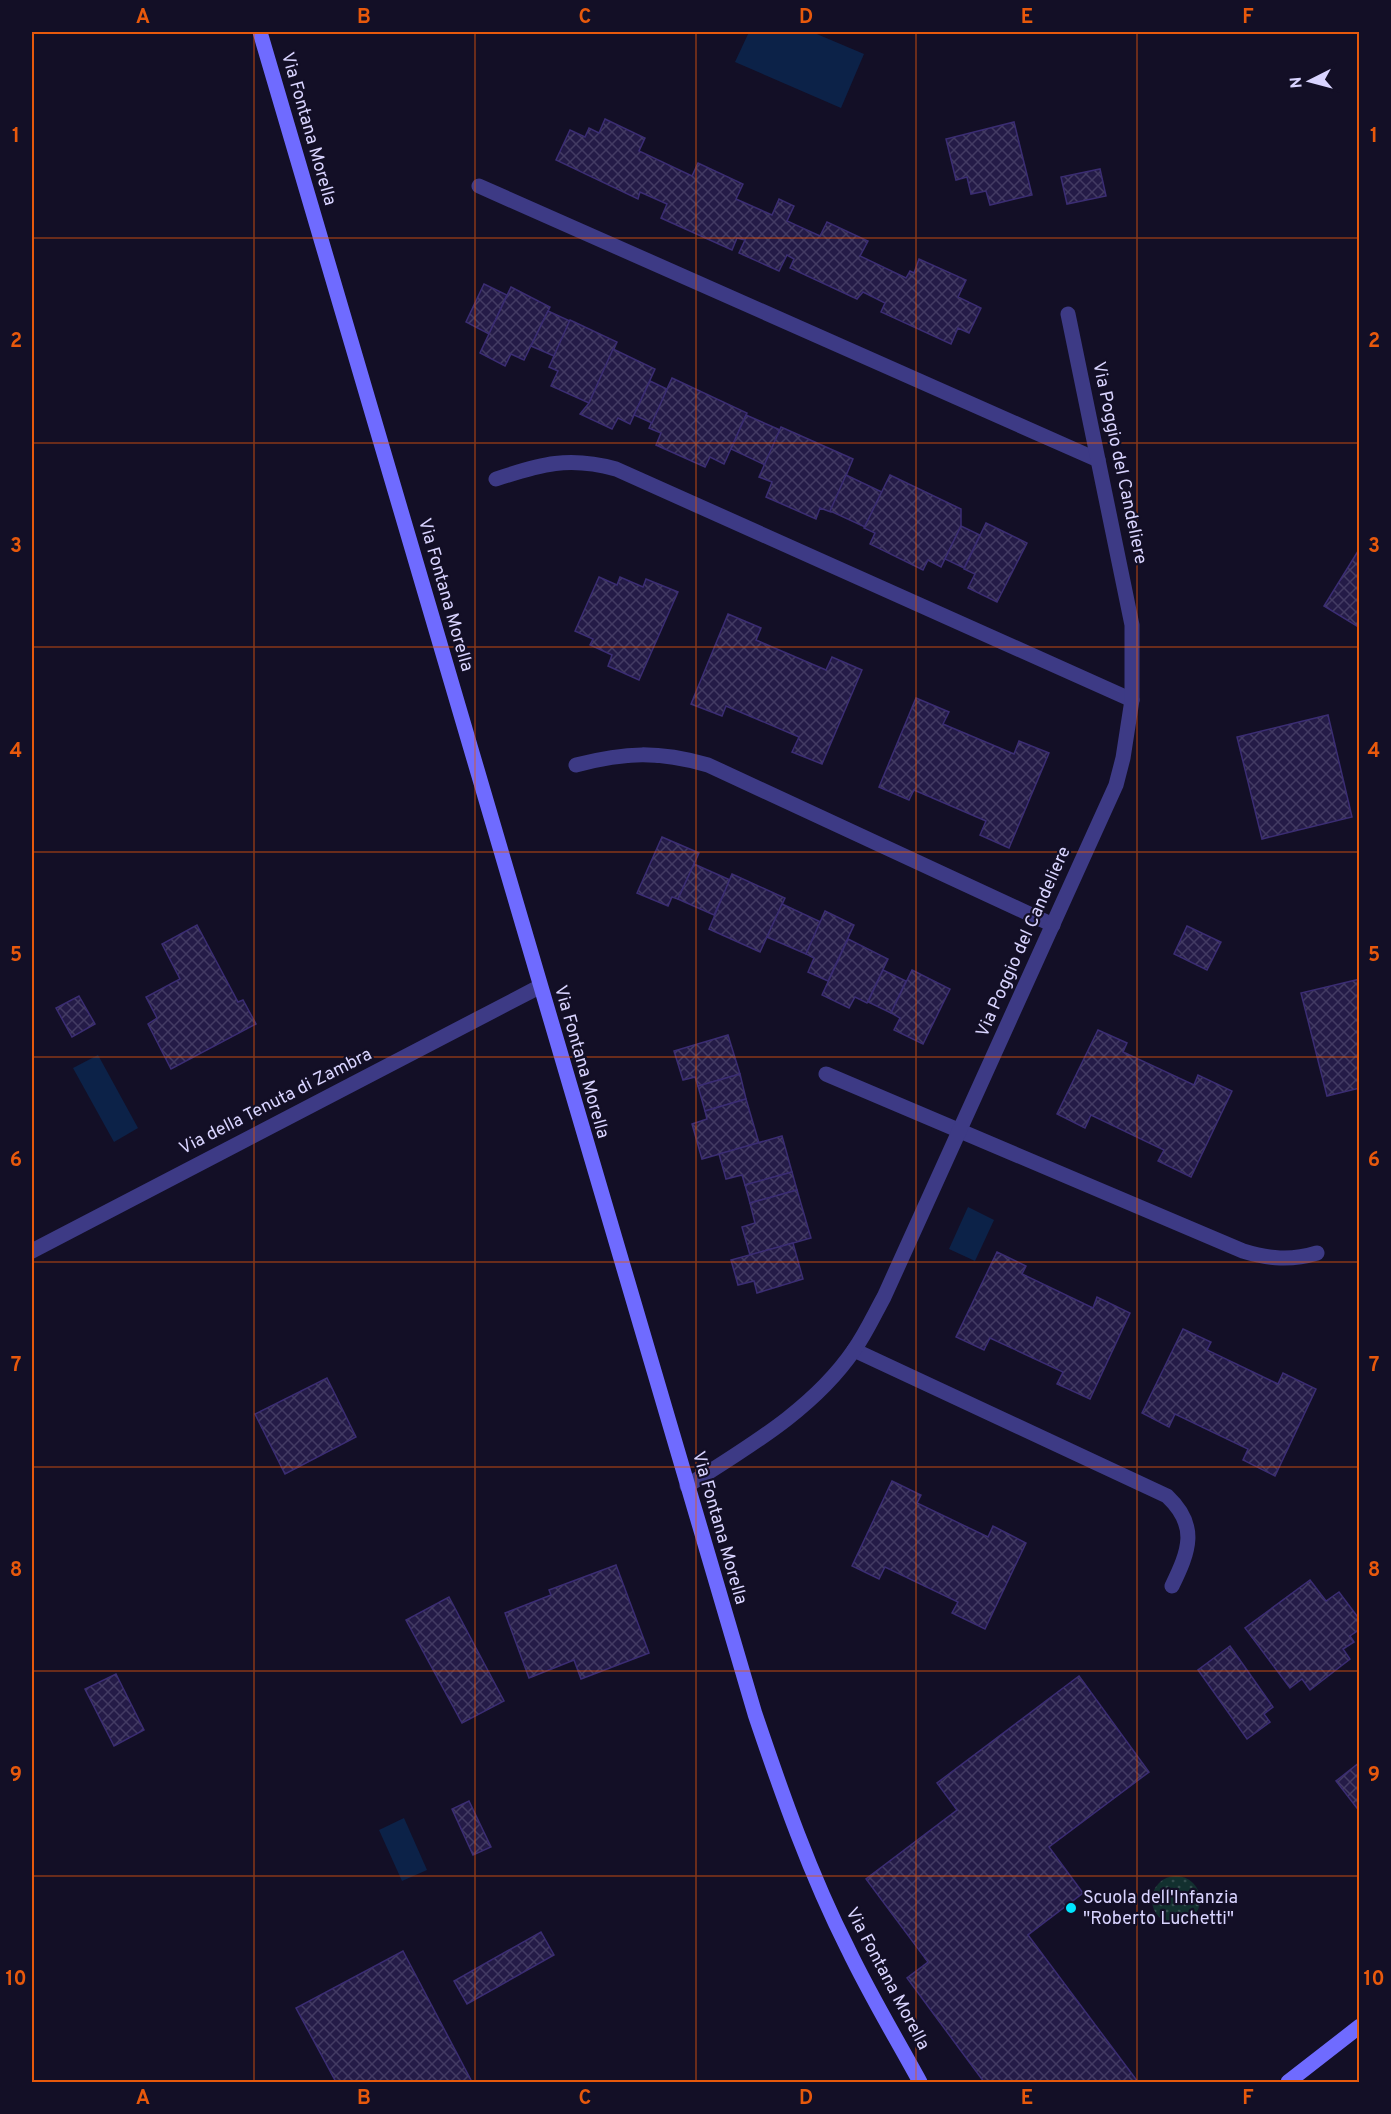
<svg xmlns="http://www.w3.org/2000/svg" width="1391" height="2114" font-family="Overpass,sans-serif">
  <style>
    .grass { fill: url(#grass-dots) }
    .water { fill: #0c2248 }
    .building { fill: url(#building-cross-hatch); stroke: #3b2d73; stroke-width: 1.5 }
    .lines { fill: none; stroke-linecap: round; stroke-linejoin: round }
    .lane { stroke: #3d3a85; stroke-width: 15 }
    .street { stroke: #3d3a85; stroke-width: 15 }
    .secondary { stroke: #6f6bff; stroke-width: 15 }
    .grid { fill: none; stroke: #e8590c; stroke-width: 1.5; stroke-opacity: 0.55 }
    .poi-dot { fill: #00e5ff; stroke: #130f26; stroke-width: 2 }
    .labels { text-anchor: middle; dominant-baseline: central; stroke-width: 4.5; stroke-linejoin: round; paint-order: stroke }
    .street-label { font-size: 18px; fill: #d9d4ff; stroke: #130f26 }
    .poi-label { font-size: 18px; fill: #d9d4ff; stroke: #130f26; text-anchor: start }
    .neatline { fill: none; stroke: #e8590c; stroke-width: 2 }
    .grid-label { font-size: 20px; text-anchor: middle; font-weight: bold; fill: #e8590c }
  </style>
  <defs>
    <pattern id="grass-dots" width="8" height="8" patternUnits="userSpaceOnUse" patternTransform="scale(1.5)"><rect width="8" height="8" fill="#12302f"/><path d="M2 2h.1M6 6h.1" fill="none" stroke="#344d4e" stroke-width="1.8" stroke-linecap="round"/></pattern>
    <pattern id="building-cross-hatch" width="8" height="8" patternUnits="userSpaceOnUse" patternTransform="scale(1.5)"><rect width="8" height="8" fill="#241b47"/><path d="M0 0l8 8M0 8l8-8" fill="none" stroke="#433b63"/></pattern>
  </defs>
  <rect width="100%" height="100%" fill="#130f26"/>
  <circle class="grass" cx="1176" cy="1900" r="24"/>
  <g class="water">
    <path d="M749,32H812L864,54L841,108L735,62Z"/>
    <path d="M98,1055L138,1128L114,1142L73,1068Z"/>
    <path d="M968,1207L994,1220L975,1261L949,1249Z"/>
    <path d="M404,1818L427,1870L402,1881L379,1830Z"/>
  </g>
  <g class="building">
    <path d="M605,119L645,138L639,151L692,176L698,163L743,184L736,199L772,215L779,199L794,206L787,221L820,236L827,222L868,241L860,256L906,278L910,271L914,273L919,259L966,280L958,297L981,308L969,333L958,328L951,344L881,312L885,303L863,292L857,299L790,268L794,259L787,255L779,271L739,253L745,240L737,238L732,250L661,218L667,204L640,192L638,199L556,160L570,130L585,137L589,128L599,133Z"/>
    <path d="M1014,122L1032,195L990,205L986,191L971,194L967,177L956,180L946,139Z"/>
    <path d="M1100,169L1106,196L1067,204L1061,177Z"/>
    <path d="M484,284L507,295L489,334L466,322Z"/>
    <path d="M511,287L550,307L524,360L511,354L505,366L480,353Z"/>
    <path d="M548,311L570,321L554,356L531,346Z"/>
    <path d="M570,320L617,342L589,403L551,386L558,371L549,367Z"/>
    <path d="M613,349L655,369L630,424L618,418L612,429L580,414L589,403Z"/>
    <path d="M672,378L747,413L724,464L710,457L705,467L656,445L661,433L649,428Z"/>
    <path d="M650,381L667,389L652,423L634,415Z"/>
    <path d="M746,415L780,430L765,465L731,449Z"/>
    <path d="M781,427L853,459L831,512L820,508L816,519L766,497L772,482L759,477Z"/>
    <path d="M846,475L882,492L865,527L830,511Z"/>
    <path d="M890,475L961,509V526L941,567L928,560L923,570L870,544L875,533L864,528Z"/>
    <path d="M986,523L1027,543L997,602L968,588L975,574L964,569Z"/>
    <path d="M961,526L980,535L964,568L945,559Z"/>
    <path d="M1360,548V628L1324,606Z"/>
    <path d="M599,577L617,585L620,577L643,587L646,579L678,592L639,680L608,666L612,655L590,645L593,639L575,631Z"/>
    <path d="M728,614L761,628L756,640L826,670L832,657L862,670L822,764L792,752L799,737L726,706L722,716L691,704Z"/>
    <path d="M916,698L949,712L943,724L1014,754L1019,741L1049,753L1009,848L980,835L986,821L914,790L909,800L879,787Z"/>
    <path d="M1328,715L1352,817L1262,839L1237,737Z"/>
    <path d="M662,837L699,853L678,899L672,897L668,906L637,893Z"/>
    <path d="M694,864L730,880L714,915L678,899Z"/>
    <path d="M732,874L785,898L760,952L709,929Z"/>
    <path d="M782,904L821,922L806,954L767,937Z"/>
    <path d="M825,911L854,925L828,981L808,972L814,958L806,954Z"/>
    <path d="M197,925L238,1002L243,1000L256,1024L171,1069L148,1024L157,1018L146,997L180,979L162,944Z"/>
    <path d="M1187,926L1221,942L1207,970L1174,954Z"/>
    <path d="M848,939L888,959L867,1003L855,997L849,1008L822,995Z"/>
    <path d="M883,970L906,981L891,1013L868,1002Z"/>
    <path d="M912,970L950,989L923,1044L894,1030L900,1018L891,1013Z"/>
    <path d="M1360,979V1088L1327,1096L1301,993Z"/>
    <path d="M79,996L95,1024L72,1037L56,1008Z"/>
    <path d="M1098,1030L1127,1043L1123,1052L1194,1085L1198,1075L1232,1091L1191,1177L1158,1161L1164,1150L1091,1115L1085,1128L1057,1114Z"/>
    <path d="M728,1035L740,1074L698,1086L695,1077L683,1080L674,1051Z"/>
    <path d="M740,1074L746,1099L705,1111L698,1086Z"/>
    <path d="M746,1099L759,1143L702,1159L692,1124L707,1119L705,1111Z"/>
    <path d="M782,1136L792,1172L745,1185L742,1175L726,1179L719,1154Z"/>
    <path d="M792,1172L797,1190L750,1203L745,1185Z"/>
    <path d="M797,1190L811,1238L750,1255L742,1227L755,1223L750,1203Z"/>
    <path d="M793,1243L803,1279L757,1293L754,1281L738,1285L731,1260Z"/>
    <path d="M997,1252L1026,1266L1022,1274L1093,1308L1097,1297L1130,1313L1090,1399L1057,1384L1063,1372L990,1338L984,1350L956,1337Z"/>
    <path d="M1183,1329L1211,1342L1207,1350L1278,1384L1283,1373L1316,1389L1275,1476L1243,1460L1248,1449L1175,1414L1169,1427L1142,1413Z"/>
    <path d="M327,1378L356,1437L285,1474L255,1414Z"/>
    <path d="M892,1481L921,1495L917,1503L988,1537L993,1526L1026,1543L985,1629L952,1613L958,1602L885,1567L879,1579L852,1566Z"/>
    <path d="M616,1565L649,1653L581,1679L574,1660L529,1678L505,1613L551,1595L549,1590Z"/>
    <path d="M1310,1580L1326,1601L1339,1592L1360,1620V1629L1350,1636L1354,1642L1343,1649L1350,1659L1310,1690L1302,1679L1290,1688L1245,1628Z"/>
    <path d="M449,1597L504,1701L462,1723L406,1620Z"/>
    <path d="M1230,1646L1273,1707L1264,1714L1270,1722L1247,1739L1198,1670Z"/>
    <path d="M116,1674L144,1730L114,1746L85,1689Z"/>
    <path d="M1079,1676L1149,1772L1049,1847L1083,1893L1028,1935L1138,2082H984L907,1978L928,1962L866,1879L957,1810L937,1783Z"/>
    <path d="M1360,1762V1812L1336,1781Z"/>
    <path d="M469,1801L491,1847L473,1855L452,1809Z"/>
    <path d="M541,1932L554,1955L467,2004L454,1981Z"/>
    <path d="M403,1951L472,2082H336L296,2008Z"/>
  </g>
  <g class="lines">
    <g class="lane">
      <path d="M479,186L1098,460"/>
      <path d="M496,479C541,464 569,456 616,469L1132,700"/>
      <path d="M576,765C626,752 658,751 708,765L1053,925"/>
      <path d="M826,1074L1243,1251C1269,1259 1291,1261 1317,1253"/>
      <path d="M854,1350L1167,1496C1199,1526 1189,1551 1172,1586"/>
    </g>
    <g class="street">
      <path d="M32,1251L539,987"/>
      <path d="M687,1486C746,1448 813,1410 854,1350C866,1333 874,1315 884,1297L1116,785L1123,758L1132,700V625L1068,314"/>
    </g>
    <g class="secondary">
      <path d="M260,32L755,1714C782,1794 810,1874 848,1949C870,1995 896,2038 920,2082"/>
      <path d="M1288,2082L1360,2026"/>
    </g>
  </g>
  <path class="grid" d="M254,32V2082M475,32V2082M696,32V2082M916,32V2082M1137,32V2082M32,238H1360M32,443H1360M32,647H1360M32,852H1360M32,1057H1360M32,1262H1360M32,1467H1360M32,1671H1360M32,1876H1360"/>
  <circle class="poi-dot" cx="1071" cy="1908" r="6"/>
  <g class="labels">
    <g class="street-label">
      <text transform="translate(308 129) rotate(74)">Via Fontana Morella</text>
      <text transform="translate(1119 463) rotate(78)">Via Poggio del Candeliere</text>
      <text transform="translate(445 595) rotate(74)">Via Fontana Morella</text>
      <text transform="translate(1024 942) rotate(-66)">Via Poggio del Candeliere</text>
      <text transform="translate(581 1062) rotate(74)">Via Fontana Morella</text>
      <text transform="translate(276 1102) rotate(-27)">Via della Tenuta di Zambra</text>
      <text transform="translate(719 1528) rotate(74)">Via Fontana Morella</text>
      <text transform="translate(887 1979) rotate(62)">Via Fontana Morella</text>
    </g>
    <g class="poi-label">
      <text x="1083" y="1898">Scuola dell'Infanzia<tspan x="1083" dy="21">"Roberto Luchetti"</tspan></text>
    </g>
  </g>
  <rect width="1391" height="2114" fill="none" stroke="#130f26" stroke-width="66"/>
  <g transform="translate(1310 81) rotate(264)" stroke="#130f26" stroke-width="4.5" paint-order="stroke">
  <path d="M0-4.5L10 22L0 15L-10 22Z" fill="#d9d4ff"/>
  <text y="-9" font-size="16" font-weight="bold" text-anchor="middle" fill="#d9d4ff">N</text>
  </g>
  <rect x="33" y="33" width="1325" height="2048" class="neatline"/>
  <g class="grid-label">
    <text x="143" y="23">A</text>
    <text x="364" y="23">B</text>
    <text x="585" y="23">C</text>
    <text x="806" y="23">D</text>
    <text x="1027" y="23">E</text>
    <text x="1248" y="23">F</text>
    <text x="16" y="142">1</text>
    <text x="1374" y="142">1</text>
    <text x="16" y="347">2</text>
    <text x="1374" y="347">2</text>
    <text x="16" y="552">3</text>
    <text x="1374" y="552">3</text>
    <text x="16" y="757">4</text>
    <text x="1374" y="757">4</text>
    <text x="16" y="961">5</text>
    <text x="1374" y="961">5</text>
    <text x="16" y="1166">6</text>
    <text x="1374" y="1166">6</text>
    <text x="16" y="1371">7</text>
    <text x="1374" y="1371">7</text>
    <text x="16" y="1576">8</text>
    <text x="1374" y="1576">8</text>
    <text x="16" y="1781">9</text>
    <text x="1374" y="1781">9</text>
    <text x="16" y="1985">10</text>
    <text x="1374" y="1985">10</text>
    <text x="143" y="2104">A</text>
    <text x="364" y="2104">B</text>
    <text x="585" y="2104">C</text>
    <text x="806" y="2104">D</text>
    <text x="1027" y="2104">E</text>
    <text x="1248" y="2104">F</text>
  </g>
</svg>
